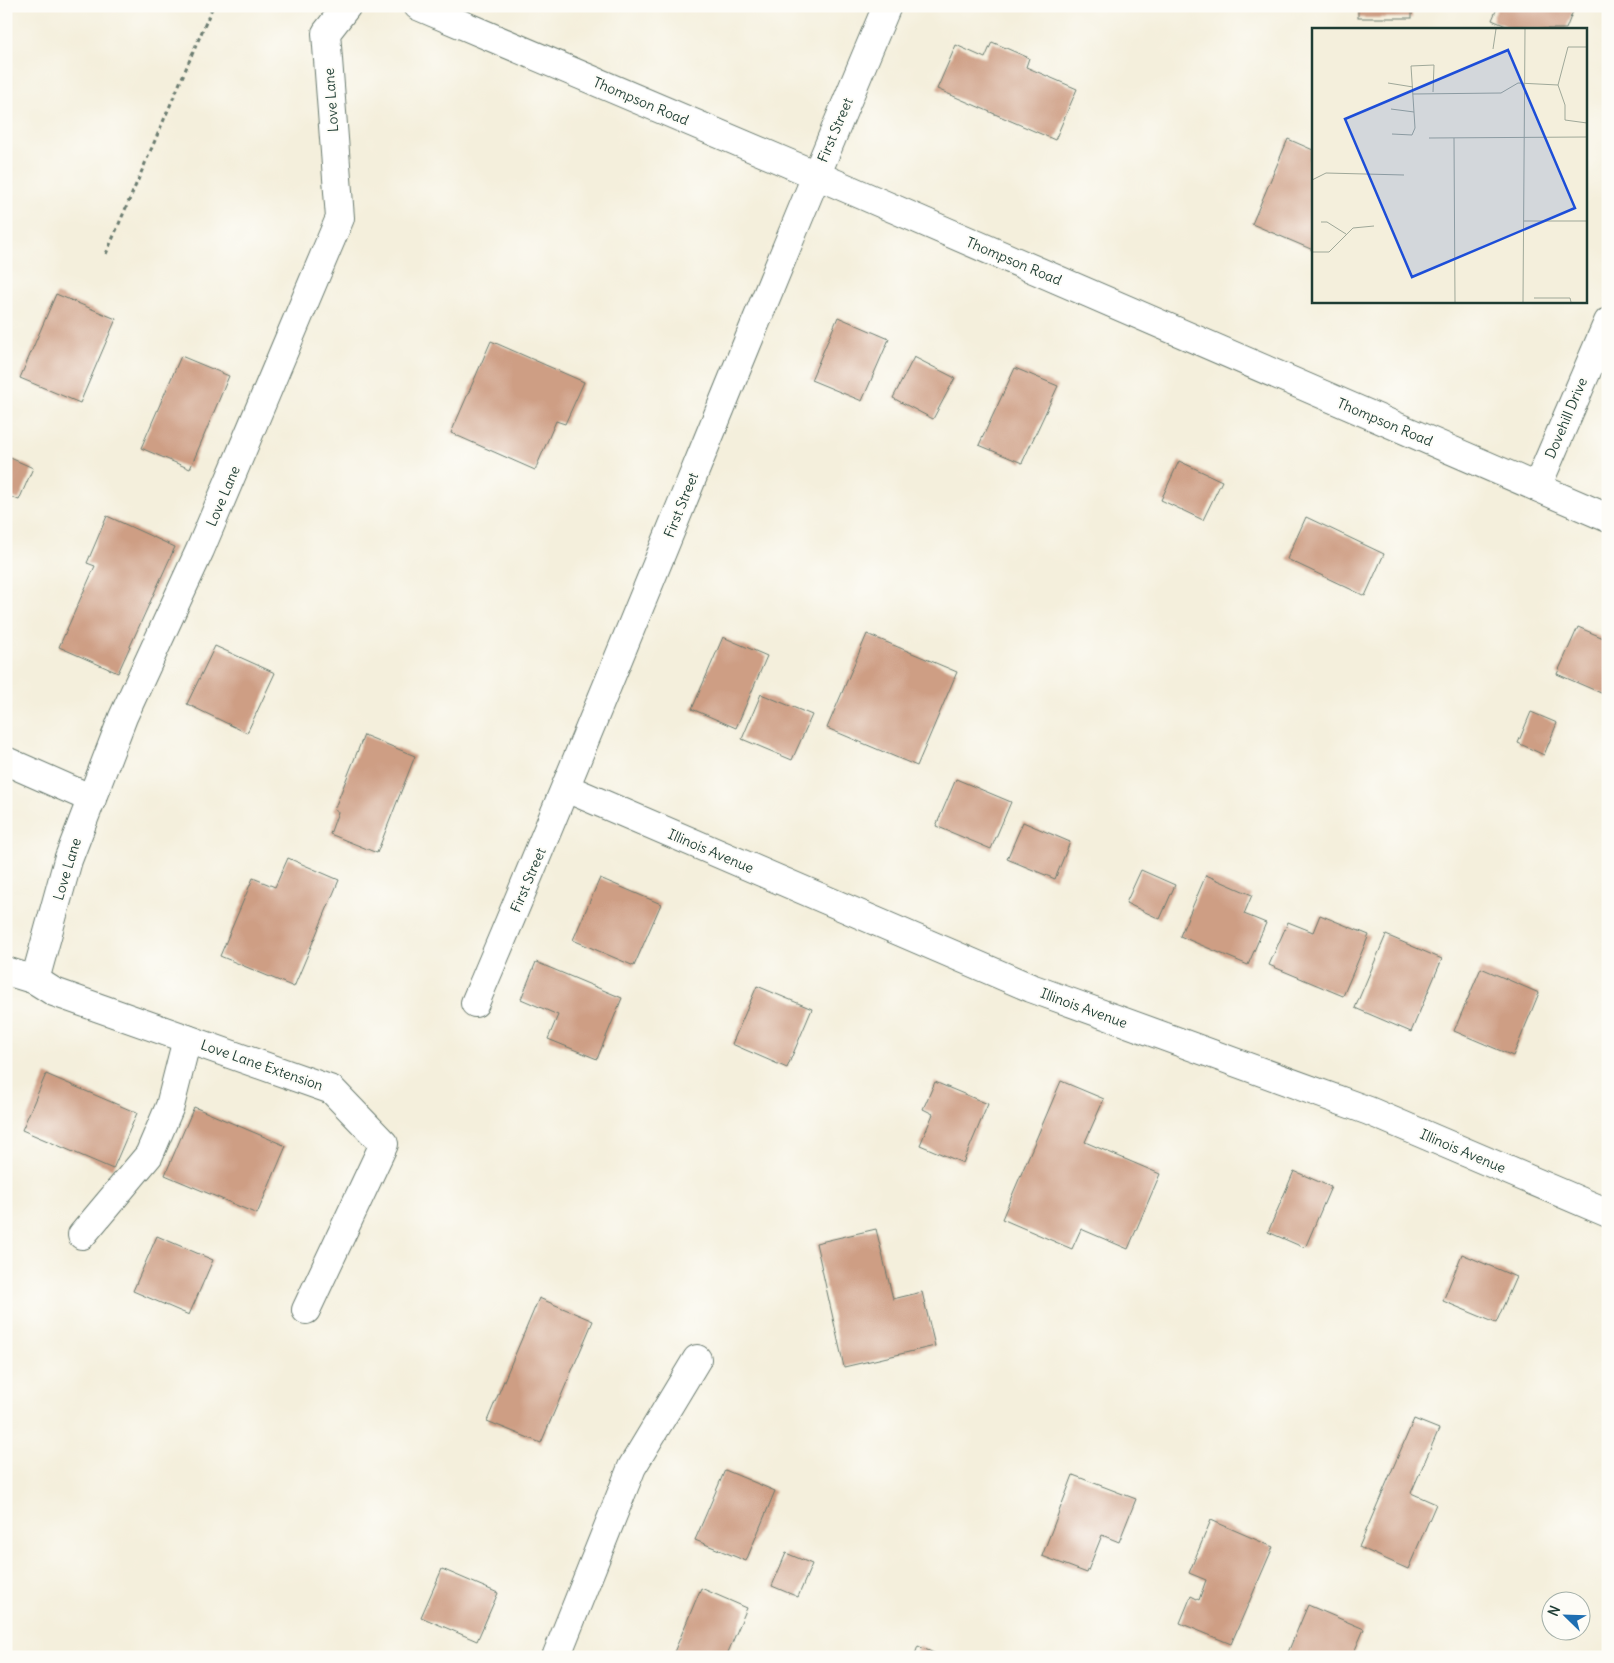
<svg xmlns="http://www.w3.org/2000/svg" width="1614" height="1663" font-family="Delius,sans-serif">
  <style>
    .building { fill: #ce9e84 }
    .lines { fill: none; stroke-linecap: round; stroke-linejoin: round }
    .minor-casing { stroke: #6a7b6f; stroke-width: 30 }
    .path { stroke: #6a7b6f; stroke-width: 3; stroke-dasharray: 4 4; stroke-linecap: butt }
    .minor { stroke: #fff; stroke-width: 28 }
    .labels { text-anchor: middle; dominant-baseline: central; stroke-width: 4; stroke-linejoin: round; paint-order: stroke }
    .street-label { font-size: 14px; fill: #1f3d34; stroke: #fdfcf7 }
    .inset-road { fill: none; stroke: #9fa899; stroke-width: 1 }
    .view { fill: #1d4ed8; fill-opacity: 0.15; stroke: #1d4ed8; stroke-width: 2.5 }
    .inset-edge { fill: none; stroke: #1f3d34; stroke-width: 2.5 }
  </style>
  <rect width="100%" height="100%" fill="#fdfcf7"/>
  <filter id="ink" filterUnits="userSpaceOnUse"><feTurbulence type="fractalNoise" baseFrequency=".02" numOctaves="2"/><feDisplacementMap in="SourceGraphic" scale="10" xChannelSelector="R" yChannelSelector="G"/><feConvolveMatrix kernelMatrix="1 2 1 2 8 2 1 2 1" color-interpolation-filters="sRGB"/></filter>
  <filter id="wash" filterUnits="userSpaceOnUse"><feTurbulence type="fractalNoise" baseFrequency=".0096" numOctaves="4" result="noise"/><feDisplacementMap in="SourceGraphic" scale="20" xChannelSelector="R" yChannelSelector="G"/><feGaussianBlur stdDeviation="1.12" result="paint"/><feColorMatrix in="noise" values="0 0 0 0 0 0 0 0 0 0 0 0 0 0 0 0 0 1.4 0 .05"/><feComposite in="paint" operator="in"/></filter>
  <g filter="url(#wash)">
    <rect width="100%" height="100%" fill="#f4efdc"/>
    <g id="blocks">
      <g class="building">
        <rect x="1358" y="6" width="54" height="12"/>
        <path d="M1498,6H1575L1566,29H1513L1492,20Z"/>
        <path d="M992,42L1029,58L1026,67L1077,89L1055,140L937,89L956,45L985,58Z"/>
        <path d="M1288,139L1313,150V250L1252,224Z"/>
        <path d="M56,294L116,319L80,403L20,378Z"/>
        <path d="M838,317L889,339L862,401L811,380Z"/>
        <path d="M491,341L584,382L565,424L556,421L535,470L451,433Z"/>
        <path d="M181,356L229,376L190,469L141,448Z"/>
        <path d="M914,357L955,378L933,419L893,398Z"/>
        <path d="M1015,368L1058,386L1022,463L979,445Z"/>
        <path d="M6,456L33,468L19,500L6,495Z"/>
        <path d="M1179,461L1222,481L1203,520L1161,500Z"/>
        <path d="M107,516L175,547L118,673L59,647L95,566L87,563Z"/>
        <path d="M1306,517L1384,554L1365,596L1287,559Z"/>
        <path d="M1578,627L1608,640V696L1557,674Z"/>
        <path d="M867,634L957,672L917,766L827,728Z"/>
        <path d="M723,637L767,656L736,728L692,709Z"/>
        <path d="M215,646L275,673L247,733L187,704Z"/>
        <path d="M761,694L812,715L792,760L742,739Z"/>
        <path d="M1531,712L1557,723L1544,755L1518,743Z"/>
        <path d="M364,735L415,756L377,853L330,834L338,812L334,810Z"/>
        <path d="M956,779L1011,802L991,849L936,826Z"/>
        <path d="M1023,822L1070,842L1055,879L1007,859Z"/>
        <path d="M288,858L339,880L294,987L220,956L253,878L275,887Z"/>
        <path d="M1141,870L1175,885L1160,919L1126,903Z"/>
        <path d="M1206,875L1252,895L1244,914L1266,923L1248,965L1180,936Z"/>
        <path d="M600,878L661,904L634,966L573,940Z"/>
        <path d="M1320,915L1369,935L1343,996L1269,965L1288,922L1313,932Z"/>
        <path d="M1386,935L1442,959L1411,1032L1355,1008Z"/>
        <path d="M536,962L622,998L597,1059L548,1039L558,1015L521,999Z"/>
        <path d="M1481,968L1539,993L1513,1056L1454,1031Z"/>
        <path d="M757,986L812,1009L787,1068L732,1044Z"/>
        <path d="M46,1074L137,1113L113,1169L22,1130Z"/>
        <path d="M1061,1081L1104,1099L1085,1142L1160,1174L1128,1249L1081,1229L1072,1249L1002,1219Z"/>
        <path d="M935,1082L988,1104L963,1163L920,1145L933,1114L923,1109Z"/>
        <path d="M194,1107L286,1146L257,1214L165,1175Z"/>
        <path d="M1294,1171L1331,1187L1305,1248L1268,1232Z"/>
        <path d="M876,1229L893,1299L922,1292L935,1346L844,1367L816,1243Z"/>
        <path d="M157,1236L213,1260L189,1315L133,1291Z"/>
        <path d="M1462,1254L1516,1277L1496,1323L1443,1301Z"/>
        <path d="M539,1298L593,1321L541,1443L487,1421Z"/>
        <path d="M1414,1419L1439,1429L1411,1493L1436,1504L1408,1569L1359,1547Z"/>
        <path d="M725,1470L775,1491L746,1561L695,1540Z"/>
        <path d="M1073,1475L1136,1499L1119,1542L1102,1535L1087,1573L1042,1556Z"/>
        <path d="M1211,1520L1273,1547L1231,1644L1180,1623L1191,1596L1199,1600L1206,1580L1189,1573Z"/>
        <path d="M786,1553L812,1564L798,1597L772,1586Z"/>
        <path d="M442,1569L498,1593L477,1641L421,1617Z"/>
        <path d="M701,1588L747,1608L726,1657H672Z"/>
        <path d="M1308,1605L1364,1629L1352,1657H1286Z"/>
        <path d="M918,1646L943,1657H914Z"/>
      </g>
    </g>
  </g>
  <g filter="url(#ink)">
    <use href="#blocks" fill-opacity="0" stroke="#6a7b6f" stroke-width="1"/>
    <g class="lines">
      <g class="minor-casing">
        <g id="minor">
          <path d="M418,6L816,175L1608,518"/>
          <path d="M1537,487L1608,322"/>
          <path d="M6,761L92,799"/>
          <path d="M566,788L1031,988L1369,1111L1608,1213"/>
          <path d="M6,971L35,980L54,992L332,1090L384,1144L306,1310"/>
          <path d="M35,980L68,860L123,717L200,550L340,218L326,33L347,6"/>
          <path d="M475,1003C616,672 747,337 887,6"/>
          <path d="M82,1235L149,1155L170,1106L187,1039"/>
          <path d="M556,1657L632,1467L697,1359"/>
        </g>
      </g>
      <path class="path" d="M106,254L213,6"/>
      <use href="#minor" class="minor"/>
    </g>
  </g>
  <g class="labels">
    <g class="street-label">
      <text transform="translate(331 100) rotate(-94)">Love Lane</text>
      <text transform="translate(641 101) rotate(23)">Thompson Road</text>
      <text transform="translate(835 130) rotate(-67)">First Street</text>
      <text transform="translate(1014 261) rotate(23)">Thompson Road</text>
      <text transform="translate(1566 418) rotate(-67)">Dovehill Drive</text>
      <text transform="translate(1385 422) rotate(23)">Thompson Road</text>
      <text transform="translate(223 496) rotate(-67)">Love Lane</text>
      <text transform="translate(681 505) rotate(-68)">First Street</text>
      <text transform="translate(711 851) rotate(23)">Illinois Avenue</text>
      <text transform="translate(67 869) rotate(-73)">Love Lane</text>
      <text transform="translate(528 880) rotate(-67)">First Street</text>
      <text transform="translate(1084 1008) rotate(20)">Illinois Avenue</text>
      <text transform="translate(262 1065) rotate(19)">Love Lane Extension</text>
      <text transform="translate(1463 1151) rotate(23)">Illinois Avenue</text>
    </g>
  </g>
  <g transform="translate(1312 28)">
    <rect width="275" height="275" fill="#f4efdc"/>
    <path class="inset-road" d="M275,19H256L246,57L253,77V92L275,95M181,21L184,1M76,55L101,59M101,66L189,65L206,55L246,57M79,81L102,84M80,106L100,107L103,100L99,38L122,37L121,64M117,110L275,109M142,110L143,274M0,152L14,145L92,147M212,193H275M9,194H15L34,206M0,224H17L41,200L62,198M222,270H258L259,274M211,274L213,1"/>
    <path class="view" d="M196,22L263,180L100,249L33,91Z"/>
    <rect width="275" height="275" class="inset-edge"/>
  </g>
  <rect width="1614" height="1663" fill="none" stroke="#fdfcf7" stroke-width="25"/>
  <g transform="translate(1566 1616) rotate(293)"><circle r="24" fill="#fdfcf7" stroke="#a4b0a9"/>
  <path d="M0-4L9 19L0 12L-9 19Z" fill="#1f6fb2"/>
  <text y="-8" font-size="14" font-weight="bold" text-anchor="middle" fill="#1f3d34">N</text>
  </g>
</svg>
